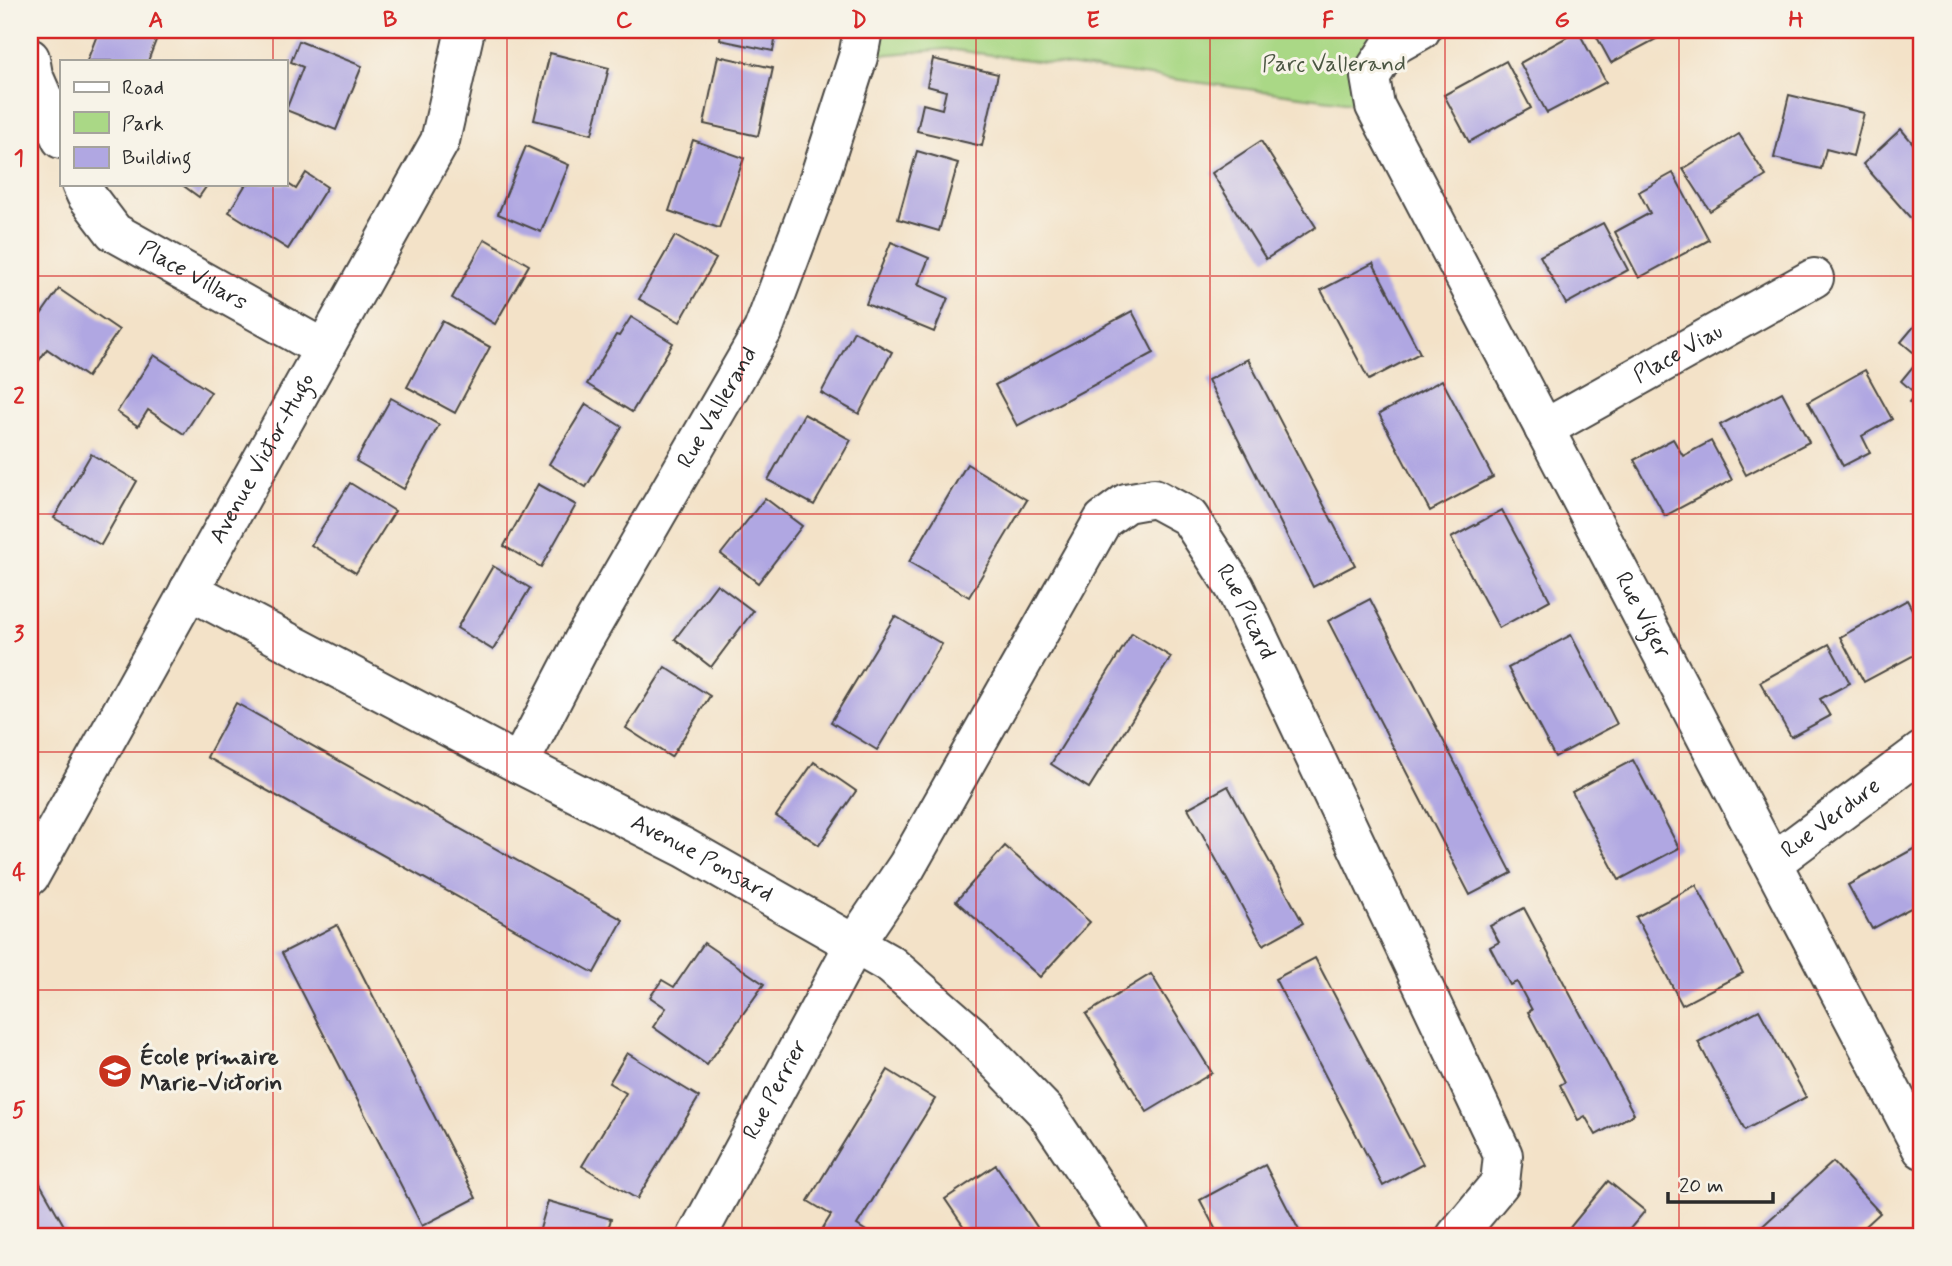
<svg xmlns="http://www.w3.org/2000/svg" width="1952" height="1266" font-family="Mynerve,sans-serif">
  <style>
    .green { fill: #aad886; stroke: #6a8258; stroke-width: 2 }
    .building { fill: #b0a7e2 }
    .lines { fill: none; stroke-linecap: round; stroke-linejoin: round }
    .street-casing { stroke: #494643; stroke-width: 42 }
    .secondary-casing { stroke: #494643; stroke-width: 42 }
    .street { stroke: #fff; stroke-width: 38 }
    .secondary { stroke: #fff; stroke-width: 38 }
    .grid { fill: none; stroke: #d62828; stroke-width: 2; stroke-opacity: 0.55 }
    .labels { text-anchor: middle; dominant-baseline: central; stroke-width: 6; stroke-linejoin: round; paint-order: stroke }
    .park-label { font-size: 23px; fill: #4b5642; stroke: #f7f3e8 }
    .street-label { font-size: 23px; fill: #2b2b2b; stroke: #f7f3e8 }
    .poi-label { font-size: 23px; font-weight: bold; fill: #2b2b2b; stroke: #f7f3e8; text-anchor: start }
    .neatline { fill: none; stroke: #d62828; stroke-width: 2.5 }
    .grid-label { font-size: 23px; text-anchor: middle; font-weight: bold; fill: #d62828 }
  </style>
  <rect width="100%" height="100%" fill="#f7f3e8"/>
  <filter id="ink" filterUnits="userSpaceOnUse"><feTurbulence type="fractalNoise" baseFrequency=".0143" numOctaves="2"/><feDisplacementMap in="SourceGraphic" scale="14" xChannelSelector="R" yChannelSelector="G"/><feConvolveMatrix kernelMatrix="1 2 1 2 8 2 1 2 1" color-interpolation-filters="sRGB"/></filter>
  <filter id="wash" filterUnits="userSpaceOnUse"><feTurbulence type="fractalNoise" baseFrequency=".00686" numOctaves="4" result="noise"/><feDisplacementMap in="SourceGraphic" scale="28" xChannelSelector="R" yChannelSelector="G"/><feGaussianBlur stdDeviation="1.57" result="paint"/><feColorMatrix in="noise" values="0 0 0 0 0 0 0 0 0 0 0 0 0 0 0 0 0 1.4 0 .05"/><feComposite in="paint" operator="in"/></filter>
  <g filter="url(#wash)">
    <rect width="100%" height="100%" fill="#f3e2c8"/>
    <path class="green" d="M862,30H1421L1389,48L1375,106L947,49L858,57Z"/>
    <g id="blocks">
      <g class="building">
        <path d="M99,30H160L148,61H87Z"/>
        <path d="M721,30H777L773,51L720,40Z"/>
        <path d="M1593,30H1673L1611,63Z"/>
        <path d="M1578,31L1606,82L1547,113L1520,63Z"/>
        <path d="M299,41L362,66L336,130L286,110L303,67L291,62Z"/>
        <path d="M550,53L609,68L592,134L534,120Z"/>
        <path d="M718,56L773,68L758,136L704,124Z"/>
        <path d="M933,59L998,74L982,146L917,131L923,104L942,109L946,91L927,86Z"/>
        <path d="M1506,61L1531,108L1469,142L1444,95Z"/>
        <path d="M1789,95L1864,113L1853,156L1826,149L1821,169L1774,158Z"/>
        <path d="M1901,129L1922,154V214L1914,222L1863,164Z"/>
        <path d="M1739,134L1766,176L1710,211L1683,169Z"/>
        <path d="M693,140L744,158L719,228L669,211Z"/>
        <path d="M1261,141L1316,227L1266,259L1212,173Z"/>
        <path d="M526,146L569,165L541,232L498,214Z"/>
        <path d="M917,151L958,163L939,231L898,219Z"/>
        <path d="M306,173L327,187L288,249L229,212L246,184H285V182L296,189Z"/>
        <path d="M1673,173L1709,240L1639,278L1615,232L1650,213L1639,192Z"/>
        <path d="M181,184H208L199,197Z"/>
        <path d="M1603,223L1628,270L1566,304L1540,256Z"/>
        <path d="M675,236L716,259L680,322L639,299Z"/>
        <path d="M485,239L529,265L495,324L452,298Z"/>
        <path d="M891,242L929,258L918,285L948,298L934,332L866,304Z"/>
        <path d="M1373,263L1420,353L1369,380L1321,290Z"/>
        <path d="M59,289L119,330L87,377L47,349L38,362L30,356V330Z"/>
        <path d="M1132,311L1154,353L1017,426L995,385Z"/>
        <path d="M631,317L673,343L632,412L587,384L616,335L619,336Z"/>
        <path d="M1922,317V414L1909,402L1916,394L1901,381L1920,358L1901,342Z"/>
        <path d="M442,321L490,347L455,413L407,387Z"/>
        <path d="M854,331L892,352L859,414L821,393Z"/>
        <path d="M154,355L211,392L184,434L148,410L138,426L117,412Z"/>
        <path d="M1248,359L1355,565L1313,587L1208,380Z"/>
        <path d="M1865,370L1892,419L1862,436L1870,452L1843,466L1808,402Z"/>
        <path d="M1442,380L1493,477L1430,511L1379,414Z"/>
        <path d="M1782,392L1809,442L1746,475L1720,425Z"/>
        <path d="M391,398L439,425L404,489L356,461Z"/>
        <path d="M586,404L622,427L586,487L549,464Z"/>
        <path d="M804,414L851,440L814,505L768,480Z"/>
        <path d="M1673,439L1683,456L1711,441L1732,480L1665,516L1634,460Z"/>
        <path d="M91,454L137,481L101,545L54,518Z"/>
        <path d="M967,464L1027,500L969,597L909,562Z"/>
        <path d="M350,483L395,511L356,573L311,545Z"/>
        <path d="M538,484L576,505L541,567L504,546Z"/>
        <path d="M765,498L802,526L758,583L721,554Z"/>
        <path d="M1502,510L1550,600L1499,628L1451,538Z"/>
        <path d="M493,566L530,588L493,650L457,628Z"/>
        <path d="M717,584L753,611L711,667L675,639Z"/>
        <path d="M1370,599L1512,873L1470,895L1328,621Z"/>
        <path d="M1907,600L1922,628V651L1864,682L1840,637Z"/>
        <path d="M895,616L942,644L877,750L831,722Z"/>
        <path d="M1132,633L1171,657L1089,788L1051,764Z"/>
        <path d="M1571,635L1617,724L1555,757L1508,668Z"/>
        <path d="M1829,644L1850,683L1820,699L1830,716L1791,737L1760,682Z"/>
        <path d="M665,667L710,696L671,757L626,728Z"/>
        <path d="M236,703L623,920L594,973L207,757Z"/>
        <path d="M1633,760L1679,848L1619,880L1572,792Z"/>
        <path d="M814,762L856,791L819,845L776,816Z"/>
        <path d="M1228,786L1303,923L1263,945L1188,808Z"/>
        <path d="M1005,846L1090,922L1040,977L956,901Z"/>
        <path d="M1917,847L1922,857V902L1872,929L1848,885Z"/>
        <path d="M1696,885L1743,973L1682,1005L1636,917Z"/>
        <path d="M1524,908L1634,1114L1596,1135L1585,1116L1578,1120L1560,1085L1565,1082L1528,1012L1532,1010L1517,982L1510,985L1490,947L1499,942L1490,926Z"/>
        <path d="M337,925L476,1198L422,1226L282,953Z"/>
        <path d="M704,943L764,984L707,1065L653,1027L666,1008L650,997L662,980L674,987Z"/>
        <path d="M1315,958L1423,1164L1383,1186L1275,979Z"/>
        <path d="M1151,974L1212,1073L1147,1112L1086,1014Z"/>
        <path d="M1759,1010L1806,1097L1745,1130L1698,1042Z"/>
        <path d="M627,1053L699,1097L637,1199L582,1166L626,1093L609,1083Z"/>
        <path d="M888,1070L935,1099L857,1225L874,1236H818L831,1215L808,1201Z"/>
        <path d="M1833,1162L1880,1213L1855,1236H1760L1756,1232Z"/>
        <path d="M996,1165L1043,1236H970L945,1199Z"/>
        <path d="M1265,1165L1302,1236H1219L1200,1200Z"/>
        <path d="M38,1180L70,1236H30V1184Z"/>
        <path d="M1608,1181L1645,1211L1624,1236H1563Z"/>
        <path d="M548,1201L611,1219L606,1236H538Z"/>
      </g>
    </g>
  </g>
  <g filter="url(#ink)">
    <use href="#blocks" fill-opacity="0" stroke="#494643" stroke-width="2"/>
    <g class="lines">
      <g class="street-casing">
        <g id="street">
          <path id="s1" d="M1421,30L1389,48L1370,77L1375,106L1922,1149"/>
          <path d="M30,58L33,75L61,139"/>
          <path id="s2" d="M81,184L86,195L114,232L324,349"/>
          <path id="s3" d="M1544,429L1814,278"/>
          <path id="s4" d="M189,590L519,764L685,848L891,965L971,1035L1045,1111L1129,1236"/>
          <path id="s5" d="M519,764L583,641L763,330L815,191L858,57L863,30"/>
          <path id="s6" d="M1772,863L1922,751"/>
          <path id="s7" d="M697,1236L855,943L907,866L1103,520L1126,503L1154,498L1189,517L1235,588L1503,1155L1500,1183L1456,1236"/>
        </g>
      </g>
      <g class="secondary-casing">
        <g id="secondary">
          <path id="s8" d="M30,876L440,141L465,30"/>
        </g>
      </g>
      <use href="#street" class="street"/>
      <use href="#secondary" class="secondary"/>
    </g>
  </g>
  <path class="grid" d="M273,30V61M507,30V1236M742,30V1236M976,30V1236M1210,30V1236M1445,30V1236M1679,30V1236M273,184V1236M30,276H1922M30,514H1922M30,752H1922M30,990H1922"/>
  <defs>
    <g id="school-disc" transform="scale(1.75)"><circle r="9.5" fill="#c8321e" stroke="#f7f3e8"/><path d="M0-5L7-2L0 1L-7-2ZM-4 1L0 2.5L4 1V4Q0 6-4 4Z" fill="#fff"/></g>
  </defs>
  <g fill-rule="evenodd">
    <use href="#school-disc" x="115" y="1071"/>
  </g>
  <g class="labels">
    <g class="park-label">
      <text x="1334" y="65">Parc Vallerand</text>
    </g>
    <g class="street-label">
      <text stroke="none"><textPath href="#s2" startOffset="149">Place Villars</textPath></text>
      <text stroke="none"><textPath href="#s3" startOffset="154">Place Viau</textPath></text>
      <text stroke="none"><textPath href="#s5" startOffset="408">Rue Vallerand</textPath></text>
      <text stroke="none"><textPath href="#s8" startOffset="478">Avenue Victor-Hugo</textPath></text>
      <text stroke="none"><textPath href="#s7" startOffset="1031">Rue Picard</textPath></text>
      <text stroke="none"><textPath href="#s1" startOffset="676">Rue Viger</textPath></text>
      <text stroke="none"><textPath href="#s6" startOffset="74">Rue Verdure</textPath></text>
      <text stroke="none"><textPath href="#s4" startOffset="579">Avenue Ponsard</textPath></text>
      <text stroke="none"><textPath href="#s7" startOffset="166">Rue Perrier</textPath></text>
    </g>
    <g class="poi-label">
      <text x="140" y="1058">École primaire<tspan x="140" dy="26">Marie-Victorin</tspan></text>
    </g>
  </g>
  <rect width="1952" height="1266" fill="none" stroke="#f7f3e8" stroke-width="77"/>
  <rect x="60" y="60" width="228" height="126" fill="#f7f3e8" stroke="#a5a39c" stroke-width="2"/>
  <rect x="74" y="82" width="35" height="10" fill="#ffffff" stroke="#a5a39c" stroke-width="2"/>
  <text x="122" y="94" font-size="21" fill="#2b2b2b">Road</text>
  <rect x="74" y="112" width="35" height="21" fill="#aad886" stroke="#a5a39c" stroke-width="2"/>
  <text x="122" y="130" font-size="21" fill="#2b2b2b">Park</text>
  <rect x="74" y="147" width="35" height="21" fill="#b0a7e2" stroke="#a5a39c" stroke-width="2"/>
  <text x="122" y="164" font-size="21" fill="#2b2b2b">Building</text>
  <path d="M1668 1192v10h105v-10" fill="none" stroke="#2b2b2b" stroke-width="3.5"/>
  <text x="1679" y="1192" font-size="21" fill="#2b2b2b" stroke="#f7f3e8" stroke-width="5" paint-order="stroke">20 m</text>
  <rect x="38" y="38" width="1875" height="1190" class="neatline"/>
  <g class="grid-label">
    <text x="156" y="27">A</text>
    <text x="390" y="27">B</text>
    <text x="624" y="27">C</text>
    <text x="859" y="27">D</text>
    <text x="1093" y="27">E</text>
    <text x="1328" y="27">F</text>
    <text x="1562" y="27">G</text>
    <text x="1796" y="27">H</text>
    <text x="19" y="165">1</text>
    <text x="19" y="403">2</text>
    <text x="19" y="641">3</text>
    <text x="19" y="879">4</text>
    <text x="19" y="1117">5</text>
  </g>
</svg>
